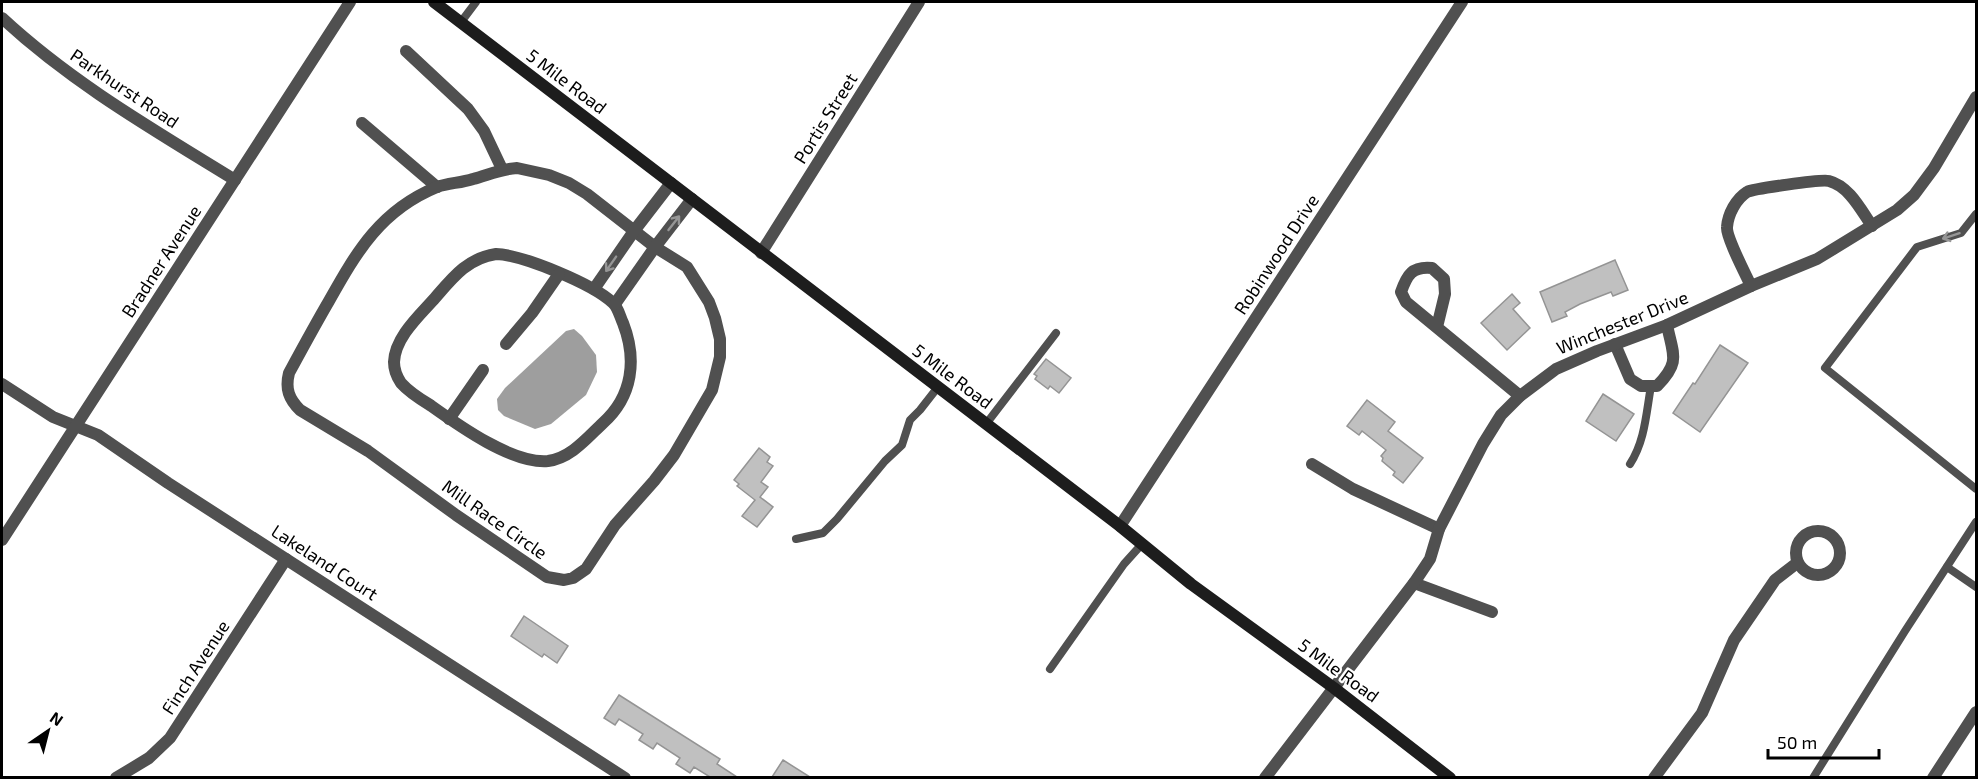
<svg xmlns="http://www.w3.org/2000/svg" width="1978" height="779" font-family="'Exo 2',sans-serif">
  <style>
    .water { fill: #9e9e9e }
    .building { fill: #c0c0c0; stroke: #949494; stroke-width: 1.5 }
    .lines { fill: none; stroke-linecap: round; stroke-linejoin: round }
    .lane { stroke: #505050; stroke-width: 8 }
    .street { stroke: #505050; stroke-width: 12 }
    .secondary { stroke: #1d1d1d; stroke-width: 12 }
    .oneway { stroke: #969696 }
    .labels { text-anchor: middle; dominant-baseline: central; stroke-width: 4.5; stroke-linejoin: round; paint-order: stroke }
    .street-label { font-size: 18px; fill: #000; stroke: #fff }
  </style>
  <rect width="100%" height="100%" fill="#fff"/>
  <path class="water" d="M574,329L582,336L596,355L597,372L586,395L551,424L535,429L504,416L498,410L497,399L505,388L566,331Z"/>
  <g class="building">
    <path d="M1615,260L1628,290L1613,296L1611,292L1580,304L1565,312L1567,316L1552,322L1540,292Z"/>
    <path d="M1512,294L1520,303L1513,309L1530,328L1507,350L1481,323Z"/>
    <path d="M1720,345L1748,363L1700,432L1673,413L1693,383L1695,384Z"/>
    <path d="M1046,359L1071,378L1059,393L1050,386L1048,389L1035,379L1037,376L1034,374Z"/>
    <path d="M1603,394L1634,414L1616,441L1586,421Z"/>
    <path d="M1367,400L1395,422L1388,431L1423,458L1403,483L1393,475L1395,472L1382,461L1383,458L1381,456L1386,450L1362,431L1359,435L1347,426Z"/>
    <path d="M759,448L770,457L767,462L773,466L761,482L768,487L760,497L773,507L757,527L742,516L755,500L737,486L739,484L734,480Z"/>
    <path d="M524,616L568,646L557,663L544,654L542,657L511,636Z"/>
    <path d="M619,695L720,759L717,764L737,777H710L694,767L690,773L676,764L680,758L657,743L653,749L639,740L643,734L619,719L615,725L604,718Z"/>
    <path d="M783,760L810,777H772Z"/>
  </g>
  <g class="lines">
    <g class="lane">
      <path d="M461,22L476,2"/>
      <path d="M1976,214L1961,233L1917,247L1825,368L1976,489"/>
      <path d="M986,424L1056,333"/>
      <path d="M1630,464C1645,441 1646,414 1651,386"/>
      <path d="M796,539L823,533L837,519L885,461L902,445L910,420L920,410L938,387"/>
      <path d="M1947,567L1976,587"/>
      <path d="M1050,669L1124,564L1142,544"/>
      <path d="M1813,778L1905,631L1976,522"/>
    </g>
    <g class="street">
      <path d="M2,18C72,83 154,130 235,180"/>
      <path d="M406,51L468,109L484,131L502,169"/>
      <path d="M362,123L437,187"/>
      <path d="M517,168L549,175L569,183L587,194L655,247L687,267L709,302L715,318L720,339V357L712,390L674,455L654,481L615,525L586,569L573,578L564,580L547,577L456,515L368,451L300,410C289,399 285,389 289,373C302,349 315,325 329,301C357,251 381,210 437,187C448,183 461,183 473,179C488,175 501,169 517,168Z"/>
      <path d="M761,253L919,2"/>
      <path d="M496,254C523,255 593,284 613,303C618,307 620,317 623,323C637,359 633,396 603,423C587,438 571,458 548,461C512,464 458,425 430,405C420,399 409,392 401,383C397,377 394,369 394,362C395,337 420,315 435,298C453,277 468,258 496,254Z"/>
      <path d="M1751,286C1746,275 1726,237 1727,227C1728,214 1736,199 1747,192C1753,189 1821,179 1829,181C1849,186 1861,210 1872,226"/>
      <path d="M594,289L634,231L671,183"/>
      <path d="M615,304L655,247L692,199"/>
      <path d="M1437,327L1445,294L1444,279L1432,268C1412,266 1407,275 1401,292L1406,302L1520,396"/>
      <path d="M506,344L532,313L559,274"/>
      <path d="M1615,344L1630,379L1641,386H1657C1681,362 1673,355 1667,325"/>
      <path d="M2,384L53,417L98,435L168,483L625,778"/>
      <path d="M449,419L483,370"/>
      <path d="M1312,464L1353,489L1439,529"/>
      <path d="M1120,526L1462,2"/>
      <circle cx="1818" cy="553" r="22"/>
      <path d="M2,540L350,2"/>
      <path d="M1414,583L1492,612"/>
      <path d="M116,778L149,758L170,738L286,559"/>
      <path d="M1265,778L1414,583L1430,559L1439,529L1483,444L1501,415L1520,396L1556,369L1597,351L1667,325L1751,286L1817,259L1897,210L1914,195L1934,168L1976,97"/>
      <path d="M1654,778L1702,713L1734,640L1775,580L1797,563"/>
      <path d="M1933,778L1976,712"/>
    </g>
    <path class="secondary" d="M434,2L1120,526L1191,584L1334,688L1450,778"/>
  </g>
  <defs><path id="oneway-shaft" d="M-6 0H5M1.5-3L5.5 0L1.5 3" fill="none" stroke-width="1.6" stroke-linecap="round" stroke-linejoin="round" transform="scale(1.5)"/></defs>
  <g class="oneway">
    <use href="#oneway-shaft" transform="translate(674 223) rotate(-52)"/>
    <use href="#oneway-shaft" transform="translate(1951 236) rotate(162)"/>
    <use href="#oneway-shaft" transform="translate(611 264) rotate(125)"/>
  </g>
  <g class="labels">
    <g class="street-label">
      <text transform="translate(567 81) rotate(37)">5 Mile Road</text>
      <text transform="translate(125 88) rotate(34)">Parkhurst Road</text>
      <text transform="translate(825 118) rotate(-58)">Portis Street</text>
      <text transform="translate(1276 254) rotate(-57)">Robinwood Drive</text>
      <text transform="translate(161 261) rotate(-57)">Bradner Avenue</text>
      <text transform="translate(1622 322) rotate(-22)">Winchester Drive</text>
      <text transform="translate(953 376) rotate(37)">5 Mile Road</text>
      <text transform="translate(495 519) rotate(35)">Mill Race Circle</text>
      <text transform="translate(325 562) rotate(33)">Lakeland Court</text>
      <text transform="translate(195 667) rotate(-57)">Finch Avenue</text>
      <text transform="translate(1339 670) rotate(36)">5 Mile Road</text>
    </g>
  </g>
  <rect width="1978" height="779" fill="none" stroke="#000000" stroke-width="6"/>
  <g transform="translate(48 731) rotate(35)" stroke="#ffffff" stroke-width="4.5" paint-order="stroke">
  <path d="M0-4.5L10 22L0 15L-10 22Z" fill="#000000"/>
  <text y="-9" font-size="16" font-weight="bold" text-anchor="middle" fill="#000000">N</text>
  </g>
  <path d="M1768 749v9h111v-9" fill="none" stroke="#000000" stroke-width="3"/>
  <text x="1777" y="749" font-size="18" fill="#000000" stroke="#ffffff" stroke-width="4.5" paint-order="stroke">50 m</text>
</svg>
